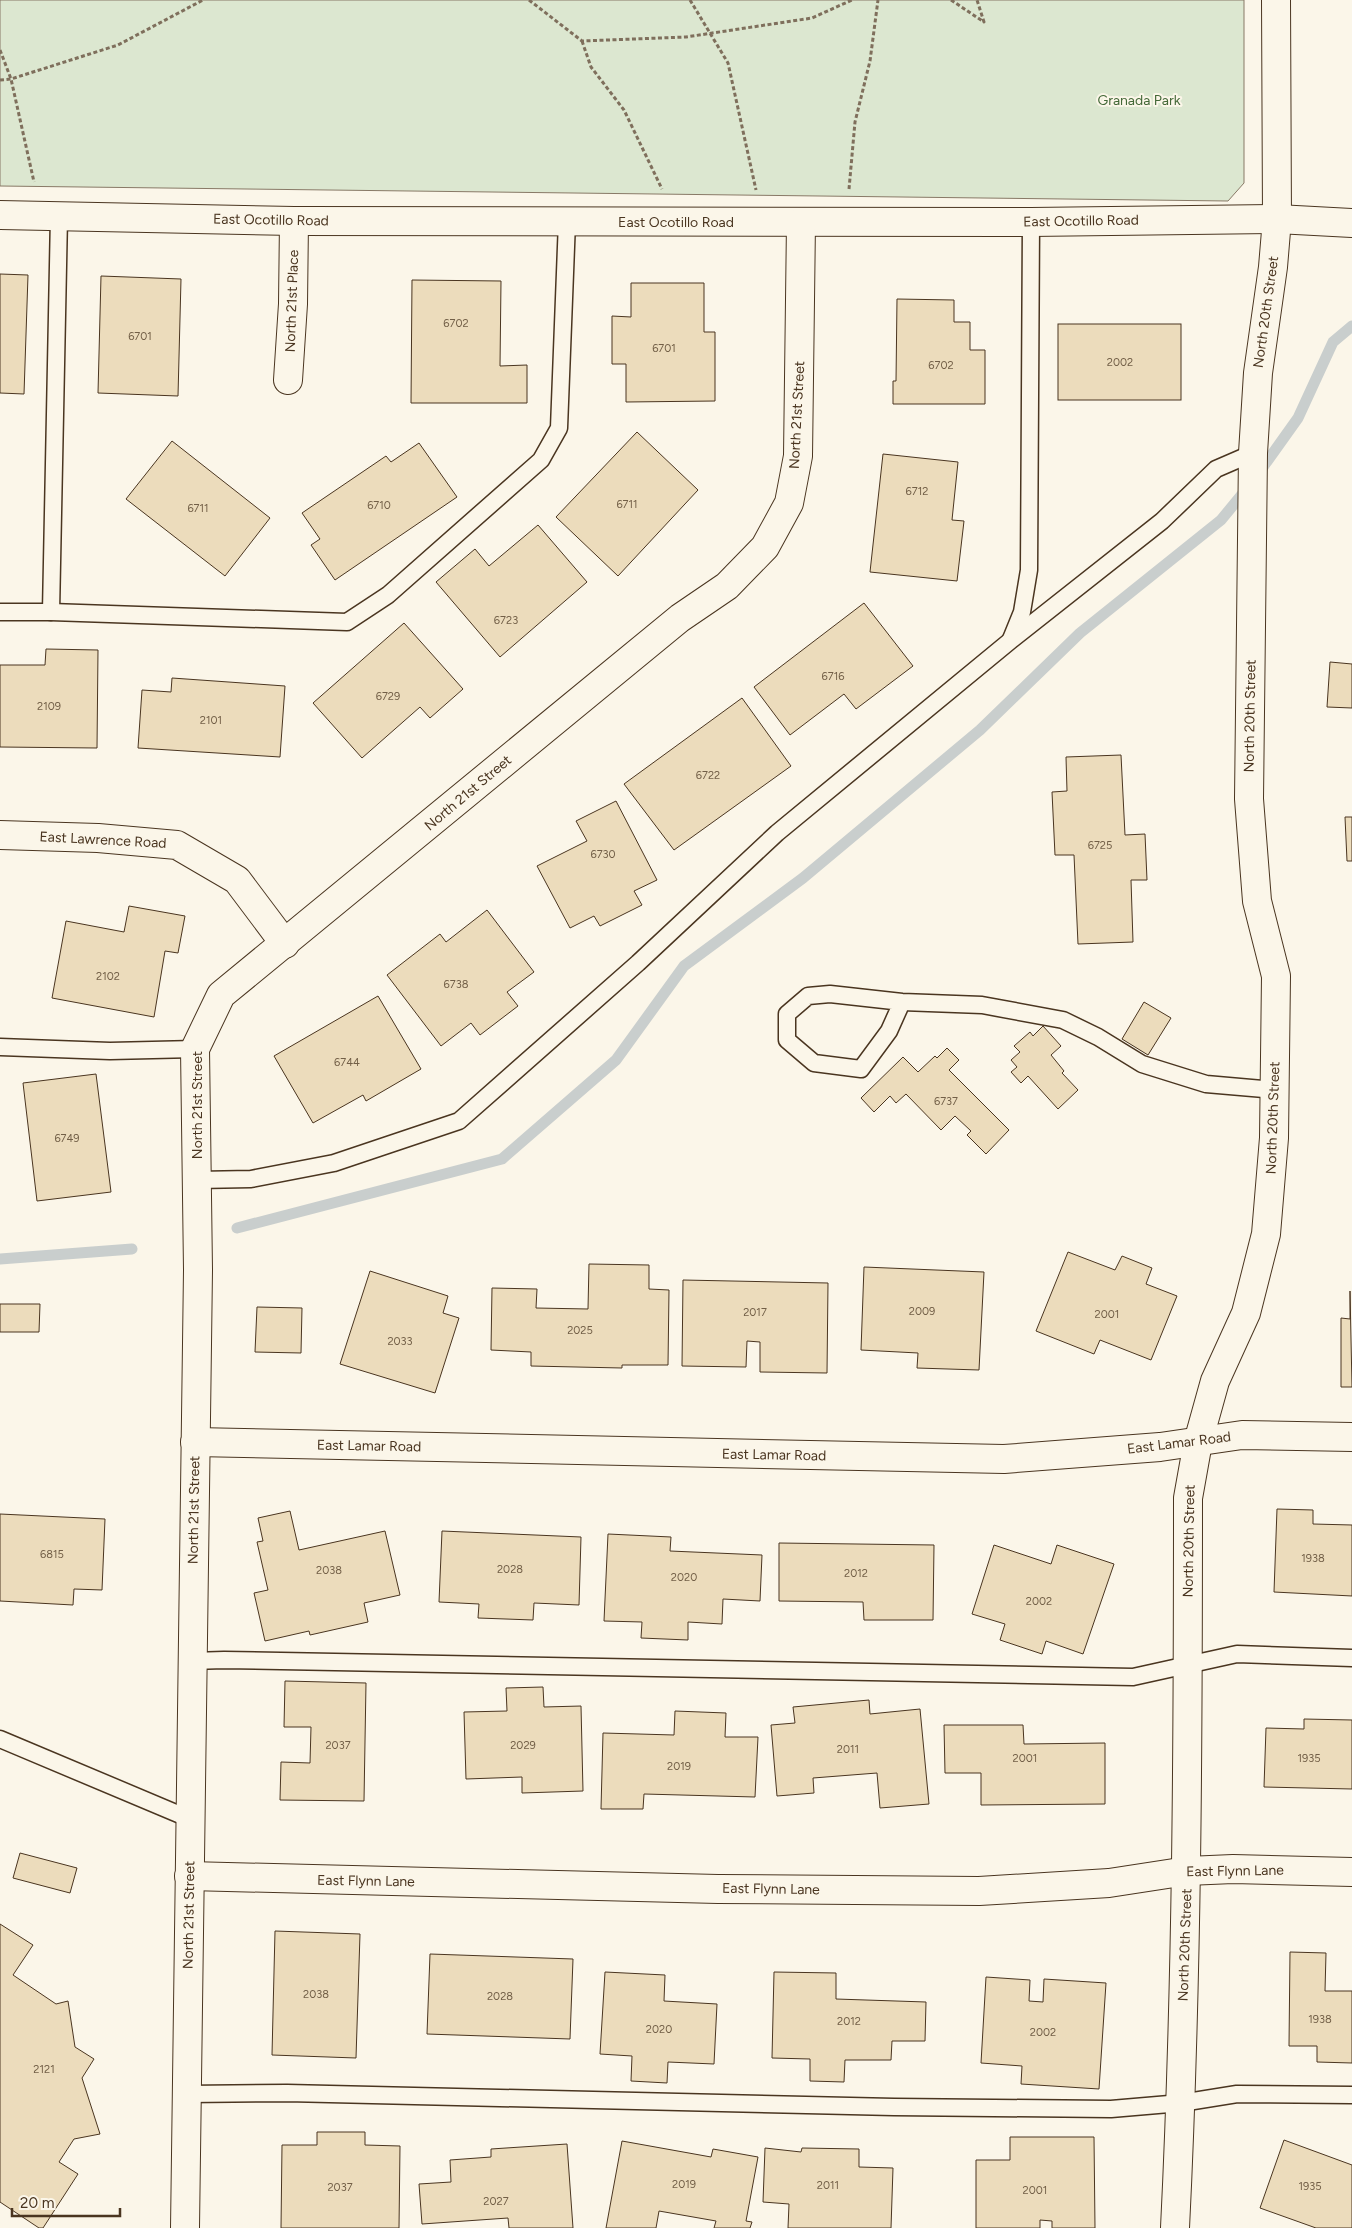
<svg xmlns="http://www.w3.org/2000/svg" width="1352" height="2228" font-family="Figtree,sans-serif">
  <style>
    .green { fill: #dce7d0; stroke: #887966 }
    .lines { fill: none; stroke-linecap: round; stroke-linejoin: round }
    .stream { stroke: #c9cecd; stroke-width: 11 }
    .building { fill: #ecdcbc; stroke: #4a3520 }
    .lane-casing { stroke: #4a3520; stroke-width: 19 }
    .street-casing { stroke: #4a3520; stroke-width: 30 }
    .path { stroke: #7f6f5c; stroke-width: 3; stroke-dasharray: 4 2.5; stroke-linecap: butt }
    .lane { stroke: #fbf6e9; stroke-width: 16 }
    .street { stroke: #fbf6e9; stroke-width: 28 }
    .labels { text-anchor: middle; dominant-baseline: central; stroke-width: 4; stroke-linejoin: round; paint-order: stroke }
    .number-label { font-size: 11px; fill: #725f47 }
    .park-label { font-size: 14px; fill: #436837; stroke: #fbf6e9 }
    .street-label { font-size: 14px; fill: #4a3520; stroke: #fbf6e9 }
  </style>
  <rect width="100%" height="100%" fill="#fbf6e9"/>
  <path class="green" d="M0,0H1244V183L1228,201L0,186Z"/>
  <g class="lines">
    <g class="stream">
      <path d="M1258,474L1298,418L1333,342L1352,326"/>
      <path d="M237,1228L502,1159L616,1060L684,966L803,878L980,730L1080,633L1221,520L1249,486"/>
      <path d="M0,1259L132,1249"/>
    </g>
  </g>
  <g class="building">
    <path d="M0,274L28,275L24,394L0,393Z"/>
    <path d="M101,276L181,279L178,396L98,393Z"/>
    <path d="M412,280L501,281L500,366L527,365V403H411Z"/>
    <path d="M631,283H704V332H715V401L626,402V364H612V316L631,317Z"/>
    <path d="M897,299L954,300V322H970V350H985V404H893V381H896Z"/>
    <rect x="1058" y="324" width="123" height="76"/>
    <path d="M637,432L698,490L618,576L556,517Z"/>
    <path d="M172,441L270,518L225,576L126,499Z"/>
    <path d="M419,443L457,497L335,580L311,545L320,539L302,513L386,456L391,462Z"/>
    <path d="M883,454L958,462L952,520L964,521L957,581L870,572Z"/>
    <path d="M538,525L587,582L500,657L436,582L475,549L489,566Z"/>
    <path d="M864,603L913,666L856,709L844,694L790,735L754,687Z"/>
    <path d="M404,623L463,689L430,718L420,707L362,758L313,703Z"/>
    <path d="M46,649L98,650L97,748L0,747V665H45Z"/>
    <path d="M1330,662L1352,664V708L1327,707Z"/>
    <path d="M172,678L285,686L280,757L138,748L142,690L171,692Z"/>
    <path d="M742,698L791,766L674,850L624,784Z"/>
    <path d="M1121,755L1125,835L1145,834L1147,880H1131L1133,942L1078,944L1074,855H1055L1052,792L1067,791L1066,757Z"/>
    <path d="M616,801L657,880L634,891L642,905L600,926L594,916L570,928L537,866L587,841L576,821Z"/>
    <path d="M1345,817H1352V861H1347Z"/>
    <path d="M129,906L185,916L178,953L165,951L154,1017L52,998L66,921L124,932Z"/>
    <path d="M487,910L534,972L507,992L518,1006L480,1035L471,1023L441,1046L387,975L440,934L446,942Z"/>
    <path d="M378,996L421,1069L366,1101L363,1095L313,1123L274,1056Z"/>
    <path d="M1144,1002L1171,1018L1148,1055L1122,1039Z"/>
    <path d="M1043,1026L1061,1046L1051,1055L1064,1071L1062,1073L1078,1090L1058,1109L1028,1076L1021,1083L1011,1072L1017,1067L1011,1060L1020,1052L1014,1046L1030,1032L1033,1036Z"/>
    <path d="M947,1048L959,1060L949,1070L1009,1130L986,1154L967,1135L971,1131L955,1116L941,1130L906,1094L896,1103L890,1096L874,1112L861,1098L903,1057L918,1072L935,1056L937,1058Z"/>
    <path d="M96,1074L111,1192L37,1201L23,1083Z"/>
    <path d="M1068,1252L1115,1270L1122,1256L1152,1268L1146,1284L1177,1296L1151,1360L1100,1340L1094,1354L1036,1331Z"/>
    <path d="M589,1264L649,1265V1289L669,1290L668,1365H622V1368L531,1366V1352L491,1350L492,1288L537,1289L536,1308L588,1309Z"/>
    <path d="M864,1267L984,1272L979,1370L917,1368L918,1353L861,1350Z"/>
    <path d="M370,1271L448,1296L443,1313L459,1318L435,1393L340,1364Z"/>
    <path d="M683,1280L828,1283L827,1373L760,1372V1342L747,1341L746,1367L682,1366Z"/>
    <path d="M1350,1291L1352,1387H1341V1318L1350,1319Z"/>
    <path d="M0,1304H40L39,1332H0Z"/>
    <path d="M257,1307L302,1308L301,1353L255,1352Z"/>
    <path d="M1277,1509L1313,1510V1524L1352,1525V1596L1274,1592Z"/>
    <path d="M290,1511L299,1550L385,1531L400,1595L364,1603L368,1622L310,1635L309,1631L265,1641L254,1593L268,1590L257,1542L263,1541L258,1518Z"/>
    <path d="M0,1514L105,1519L102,1590L74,1589L73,1605L0,1601Z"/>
    <path d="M442,1531L581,1537L579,1605L534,1603L533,1620L478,1618L479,1604L439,1602Z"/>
    <path d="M608,1534L671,1537L670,1551L762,1555L760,1601L723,1599L722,1624L688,1622V1640L641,1638L642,1622L604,1621Z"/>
    <path d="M779,1543L934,1545L933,1620H864L863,1602L779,1601Z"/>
    <path d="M994,1545L1051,1564L1057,1545L1114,1564L1083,1654L1046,1641L1042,1654L1000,1640L1005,1624L972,1614Z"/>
    <path d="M285,1681L366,1683L364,1801L280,1800L281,1762L310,1763L311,1727H284Z"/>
    <path d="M543,1687L544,1707L581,1706L583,1791L522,1793V1777L466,1779L464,1712L507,1711L506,1688Z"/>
    <path d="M869,1700L870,1714L920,1709L929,1804L880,1808L877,1773L813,1778L814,1793L777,1796L771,1725L795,1723L793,1707Z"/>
    <path d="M675,1711L726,1713L725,1737H758L755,1797L644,1794L643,1809H601L603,1733L674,1735Z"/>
    <path d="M1304,1719L1352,1720V1789L1264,1787L1266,1728L1304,1729Z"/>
    <path d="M944,1725H1023L1024,1744L1105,1743V1804L981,1805V1773H945Z"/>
    <path d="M20,1853L77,1868L70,1893L13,1878Z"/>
    <path d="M0,1924L33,1945L13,1975L56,2004L68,2001L75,2047L94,2059L82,2078L100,2134L74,2139L59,2162L78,2174L43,2228H39L0,2202Z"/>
    <path d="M275,1931L360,1934L356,2058L272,2055Z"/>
    <path d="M1290,1952L1326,1953L1325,1991H1352V2063L1317,2062V2046H1289Z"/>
    <path d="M430,1954L573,1959L570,2039L427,2034Z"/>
    <path d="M605,1972L665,1975L664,2001L717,2004L714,2064L668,2062L667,2083L631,2081L632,2056L600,2054Z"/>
    <path d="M774,1972L836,1973V1999L926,2002L925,2041H892L891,2060H845L844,2082L810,2081V2059L772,2058Z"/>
    <path d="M986,1977L1030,1980L1029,2001L1043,2002L1044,1979L1106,1983L1099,2089L1021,2084L1022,2066L981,2063Z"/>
    <path d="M317,2132H365V2145L400,2146L399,2228H281L282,2145H317Z"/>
    <path d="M1010,2137H1094L1095,2228H1052V2221L1040,2220V2228H976V2160H1010Z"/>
    <path d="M1284,2140L1352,2165V2228H1316L1260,2208Z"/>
    <path d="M622,2141L711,2157L713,2149L758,2157L746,2221L752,2222L750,2228H714L716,2221L659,2211L656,2228H606Z"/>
    <path d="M567,2144L573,2228H509L508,2218L422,2224L419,2184L451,2182L450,2160L491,2157V2149Z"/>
    <path d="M765,2148L801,2152L802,2148L859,2149V2167L893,2168L891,2228H788L789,2204L763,2202Z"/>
  </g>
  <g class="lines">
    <g class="lane-casing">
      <g id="lane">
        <path d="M0,612H51L347,622L388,595L541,460L559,428L567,221"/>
        <path d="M51,612L59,216"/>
        <path d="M1011,639L1022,612L1029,570L1031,222"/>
        <path d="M902,1002L889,1031L861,1069L814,1063L787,1040V1014L808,996L830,994L902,1002L982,1005L1063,1020L1098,1037L1142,1064L1206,1084L1275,1090"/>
        <path d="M0,1047L110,1051L195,1049"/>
        <path d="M197,1180L251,1179L334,1163L459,1121L638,963L777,833L1010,641L1162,521L1216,469L1253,453"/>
        <path d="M192,1661L224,1660L1133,1677L1237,1654L1352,1658"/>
        <path d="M0,1739L190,1819"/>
        <path d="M187,2094L287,2093L894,2107L1111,2109L1181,2103L1237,2094L1352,2095"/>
      </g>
    </g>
    <g class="street-casing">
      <g id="street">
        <path d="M0,215L294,221L1031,222L1277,219L1352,223"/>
        <path d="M288,380L293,304L294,221"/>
        <path d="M0,835L98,838L177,845L237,880L285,944"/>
        <path d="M195,1442L1004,1459L1160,1447L1242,1435L1352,1437"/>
        <path d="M189,1876L718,1889L979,1891L1109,1883L1187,1871L1233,1869L1352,1872"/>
        <path d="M185,2228L198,1270L195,1049L221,995L680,618L727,586L765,547L789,503L798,456L801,222"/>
        <path d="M1175,2228C1187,1985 1188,1742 1188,1498L1198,1442L1215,1381L1246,1313L1266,1234L1274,1138L1276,976L1257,901L1249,799L1253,453L1258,373L1273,267L1277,219L1276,0"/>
      </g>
    </g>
    <g class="path">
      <path d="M529,0L582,41L686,37L812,18L852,0"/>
      <path d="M690,0L728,63L756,190"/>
      <path d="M951,0L984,22L977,0"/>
      <path d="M582,41L591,67L624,110L662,189"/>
      <path d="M0,50L11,79L34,182"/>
      <path d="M0,80L11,79L118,45L203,0"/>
      <path d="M849,189L855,122L870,61L878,0"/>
    </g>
    <use href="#lane" class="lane"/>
    <use href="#street" class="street"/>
  </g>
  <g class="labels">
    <g class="number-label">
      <text x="456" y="323">6702</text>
      <text x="140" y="336">6701</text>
      <text x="664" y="348">6701</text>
      <text x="1120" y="362">2002</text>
      <text x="941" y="365">6702</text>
      <text x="917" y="491">6712</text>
      <text x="627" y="504">6711</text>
      <text x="379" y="505">6710</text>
      <text x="198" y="508">6711</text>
      <text x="506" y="620">6723</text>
      <text x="833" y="676">6716</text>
      <text x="388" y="696">6729</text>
      <text x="49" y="706">2109</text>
      <text x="211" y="720">2101</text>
      <text x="708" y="775">6722</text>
      <text x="1100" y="845">6725</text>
      <text x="603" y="854">6730</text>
      <text x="108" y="976">2102</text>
      <text x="456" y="984">6738</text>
      <text x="347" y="1062">6744</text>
      <text x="946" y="1101">6737</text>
      <text x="67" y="1138">6749</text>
      <text x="922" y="1311">2009</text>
      <text x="755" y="1312">2017</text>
      <text x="1107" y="1314">2001</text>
      <text x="580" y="1330">2025</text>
      <text x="400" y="1341">2033</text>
      <text x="52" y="1554">6815</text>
      <text x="1313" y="1558">1938</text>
      <text x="510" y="1569">2028</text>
      <text x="329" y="1570">2038</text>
      <text x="856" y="1573">2012</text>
      <text x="684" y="1577">2020</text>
      <text x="1039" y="1601">2002</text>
      <text x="338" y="1745">2037</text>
      <text x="523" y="1745">2029</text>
      <text x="848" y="1749">2011</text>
      <text x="1025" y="1758">2001</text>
      <text x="1309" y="1758">1935</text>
      <text x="679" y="1766">2019</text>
      <text x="316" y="1994">2038</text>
      <text x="500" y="1996">2028</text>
      <text x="1320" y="2019">1938</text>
      <text x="849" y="2021">2012</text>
      <text x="659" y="2029">2020</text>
      <text x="1043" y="2032">2002</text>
      <text x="44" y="2069">2121</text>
      <text x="684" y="2184">2019</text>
      <text x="828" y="2185">2011</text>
      <text x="1310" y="2186">1935</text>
      <text x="340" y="2187">2037</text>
      <text x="1035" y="2190">2001</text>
      <text x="496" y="2201">2027</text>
    </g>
    <g class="park-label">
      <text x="1139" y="100">Granada Park</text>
    </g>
    <g class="street-label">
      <text transform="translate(271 220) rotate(1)">East Ocotillo Road</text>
      <text transform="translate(1081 221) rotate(-1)">East Ocotillo Road</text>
      <text x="676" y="222">East Ocotillo Road</text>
      <text transform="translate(292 301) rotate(-88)">North 21st Place</text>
      <text transform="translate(1266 312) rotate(-82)">North 20th Street</text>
      <text transform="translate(797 415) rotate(-87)">North 21st Street</text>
      <text transform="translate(1250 716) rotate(-89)">North 20th Street</text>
      <text transform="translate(468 793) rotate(-40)">North 21st Street</text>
      <text transform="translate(103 840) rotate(3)">East Lawrence Road</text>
      <text transform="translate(197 1105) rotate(-90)">North 21st Street</text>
      <text transform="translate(1273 1118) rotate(-88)">North 20th Street</text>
      <text transform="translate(1179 1443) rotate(-7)">East Lamar Road</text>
      <text transform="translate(369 1446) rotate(1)">East Lamar Road</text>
      <text transform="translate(774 1455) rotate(1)">East Lamar Road</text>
      <text transform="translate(194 1510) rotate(-89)">North 21st Street</text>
      <text transform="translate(1189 1541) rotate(-89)">North 20th Street</text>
      <text transform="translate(1235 1871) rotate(-1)">East Flynn Lane</text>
      <text transform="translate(366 1881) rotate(1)">East Flynn Lane</text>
      <text transform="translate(771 1889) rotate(1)">East Flynn Lane</text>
      <text transform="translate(189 1915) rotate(-89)">North 21st Street</text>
      <text transform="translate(1185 1945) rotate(-88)">North 20th Street</text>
    </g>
  </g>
  <path d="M12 2208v8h108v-8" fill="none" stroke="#4a3520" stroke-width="2.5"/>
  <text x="20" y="2208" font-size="15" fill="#4a3520" stroke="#fbf6e9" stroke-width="4" paint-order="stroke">20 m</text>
</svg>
